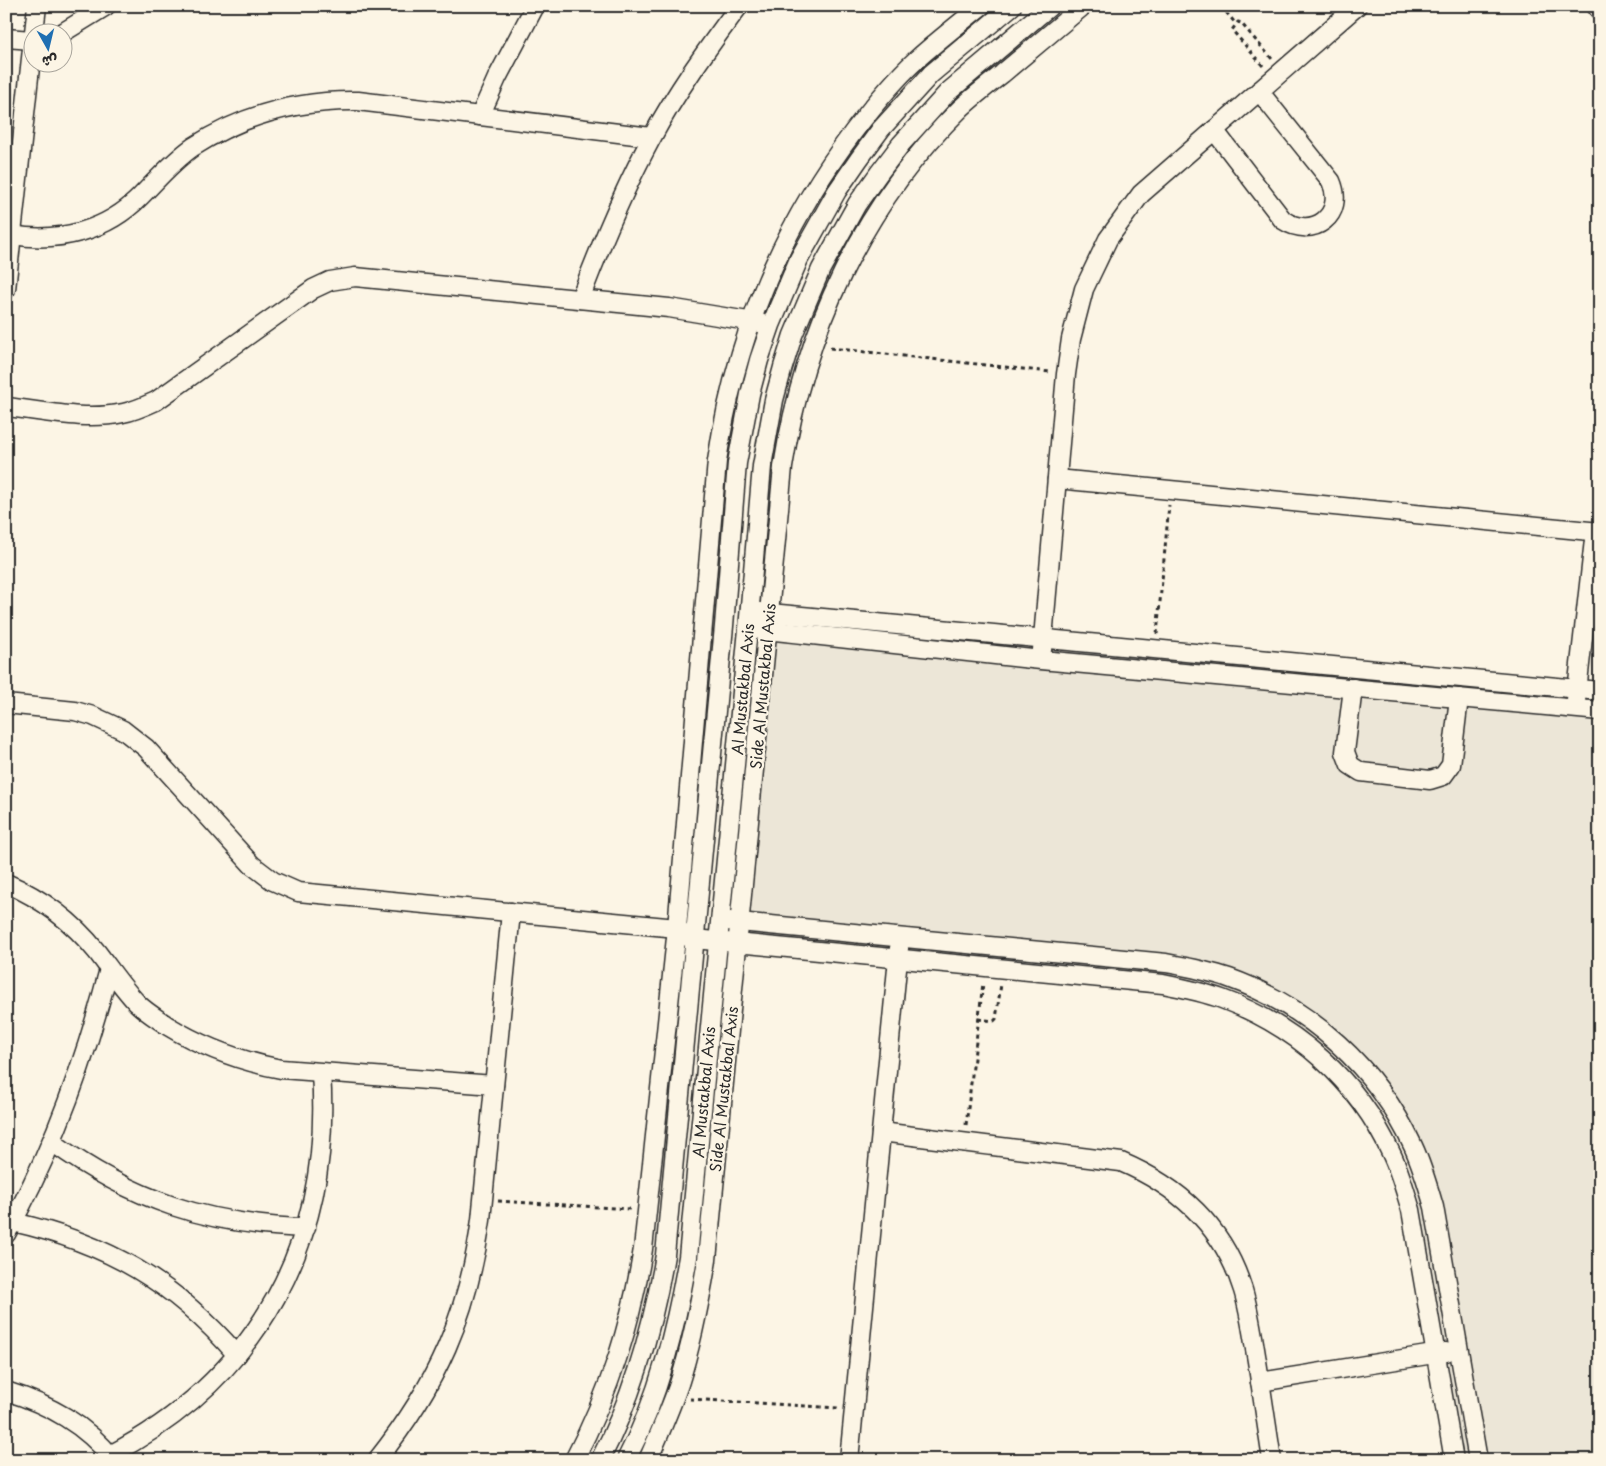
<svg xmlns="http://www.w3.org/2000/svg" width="1606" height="1466" font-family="'Playpen Sans','Playpen Sans Arabic',sans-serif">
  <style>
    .built { fill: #ece6d7 }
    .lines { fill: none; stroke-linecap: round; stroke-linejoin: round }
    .minor-casing { stroke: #2b2b2b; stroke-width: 21 }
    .path { stroke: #2b2b2b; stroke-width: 3; stroke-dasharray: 4 4; stroke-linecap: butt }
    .minor { stroke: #fcf5e5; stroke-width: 18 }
    .labels { text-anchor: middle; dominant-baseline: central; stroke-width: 4.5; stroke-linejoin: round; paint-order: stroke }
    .street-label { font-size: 15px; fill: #2b2b2b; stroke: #fcf5e5 }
  </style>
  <rect width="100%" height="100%" fill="#fcf5e5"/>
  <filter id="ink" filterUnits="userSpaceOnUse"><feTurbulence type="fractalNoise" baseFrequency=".02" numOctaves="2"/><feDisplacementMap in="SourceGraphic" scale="10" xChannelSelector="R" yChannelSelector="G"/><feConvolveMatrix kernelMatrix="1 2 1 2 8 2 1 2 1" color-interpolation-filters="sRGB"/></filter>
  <g filter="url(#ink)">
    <path class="built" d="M739,618L1600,701V1460H1463L1420,1202L1414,1177L1405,1153L1381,1107L1349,1067L1319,1042L1285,1019L1261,1007L1212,986L1156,972L1127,968L708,933Z"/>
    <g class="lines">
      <g class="minor-casing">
        <g id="minor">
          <path d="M1596,6L1600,11"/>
          <path d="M34,32L37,6"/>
          <path d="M62,33L106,6"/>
          <path d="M6,38L32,40"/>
          <path d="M480,116L497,78L535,6"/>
          <path d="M1214,130L1283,220C1313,240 1346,215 1331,181L1259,91"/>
          <path d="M12,235C59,243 107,231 141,196C158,179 173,161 193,147C244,114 298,100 358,101L651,137"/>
          <path d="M6,289L32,49"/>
          <path d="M580,299C601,244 623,191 651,139C676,92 707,49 739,6"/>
          <path d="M6,407C44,411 85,421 123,413C134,411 145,406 156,401L313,289L330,281L355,277L669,308L760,323"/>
          <path d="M1057,479L1600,532"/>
          <path d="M759,612L1600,691"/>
          <path d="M757,629L1041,660L1600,711"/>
          <path d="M1042,650L1066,374L1071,339L1084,289L1108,239L1141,194L1357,6"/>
          <path d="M1353,688L1345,752L1350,765L1361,772L1430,780L1443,776L1451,765L1459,698"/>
          <path d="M1576,700L1595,531"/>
          <path d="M6,704L75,711L93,716L123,730L146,748L252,865L273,881L298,892L677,928L684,936L694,939L1163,984C1183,988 1203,992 1222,999C1296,1026 1358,1081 1391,1153C1400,1171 1405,1191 1411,1210L1454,1460"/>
          <path d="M6,883C41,898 73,922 97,952C110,969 122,987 137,1003C146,1012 158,1019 168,1026C204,1048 240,1061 281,1069L494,1085"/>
          <path d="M729,921L1166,963C1188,967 1209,971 1229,978C1310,1007 1377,1068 1413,1146C1422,1165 1428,1186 1434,1207L1478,1460"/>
          <path d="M881,1132L1121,1162C1180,1187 1224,1228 1243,1290C1250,1313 1253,1338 1257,1361C1262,1394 1267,1427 1272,1460"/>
          <path d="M52,1142C132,1200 207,1225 306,1228"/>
          <path d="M13,1222C107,1243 174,1282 237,1355"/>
          <path d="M6,1234C53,1151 85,1062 109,969"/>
          <path d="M1260,1382L1446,1352"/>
          <path d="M6,1391C50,1405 85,1424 114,1460"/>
          <path d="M110,1455C259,1377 333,1240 321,1073"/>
          <path d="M377,1460C437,1385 468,1315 481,1220L511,912"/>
          <path d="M574,1460C610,1391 631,1325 643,1249L677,928L717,461C735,339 779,230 854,131C873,106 893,81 916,60C937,41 959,24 981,6"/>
          <path d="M600,1460C634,1395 653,1326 665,1255L724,626L737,463L750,394L759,360L771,325L799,259L837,191L859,159L881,129L931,74L1012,6"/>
          <path d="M626,1460C659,1397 676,1327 688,1257L748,629L762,466L774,400L783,367L793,335L821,269L857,204L879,173L901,144L948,92L1050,6"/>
          <path d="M648,1460C659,1435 670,1410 679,1384C692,1344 700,1302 707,1260L783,467C804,331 862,205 961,108C974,96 988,85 1002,74C1029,51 1056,29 1083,6"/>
          <path d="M849,1460L899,948"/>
        </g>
      </g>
      <g class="path">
        <path d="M1221,6L1236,24"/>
        <path d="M1263,66L1232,30L1238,22L1241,23L1272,59"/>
        <path d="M830,348L1050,372"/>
        <path d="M1157,634L1169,505"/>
        <path d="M978,1019L994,1021L996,1019L1001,984"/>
        <path d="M966,1125L983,983"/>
        <path d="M498,1201L631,1209"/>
        <path d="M690,1399L839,1408"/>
      </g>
      <use href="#minor" class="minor"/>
    </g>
  </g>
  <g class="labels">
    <g class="street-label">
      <text transform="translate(762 686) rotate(-85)">Side Al Mustakbal Axis</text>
      <text transform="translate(742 689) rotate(-85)">Al Mustakbal Axis</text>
      <text transform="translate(723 1089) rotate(-84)">Side Al Mustakbal Axis</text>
      <text transform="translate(703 1092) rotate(-85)">Al Mustakbal Axis</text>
    </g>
  </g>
  <rect width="1606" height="1466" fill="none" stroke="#fcf5e5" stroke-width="25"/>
  <rect x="12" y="12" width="1581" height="1441" fill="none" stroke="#2b2b2b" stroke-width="2" filter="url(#ink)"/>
  <g transform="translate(48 48) rotate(172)"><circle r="24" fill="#fcf5e5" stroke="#a8a49b"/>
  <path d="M0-4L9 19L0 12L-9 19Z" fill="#1f6fb2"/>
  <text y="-8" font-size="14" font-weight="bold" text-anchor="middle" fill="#2b2b2b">ش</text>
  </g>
</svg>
